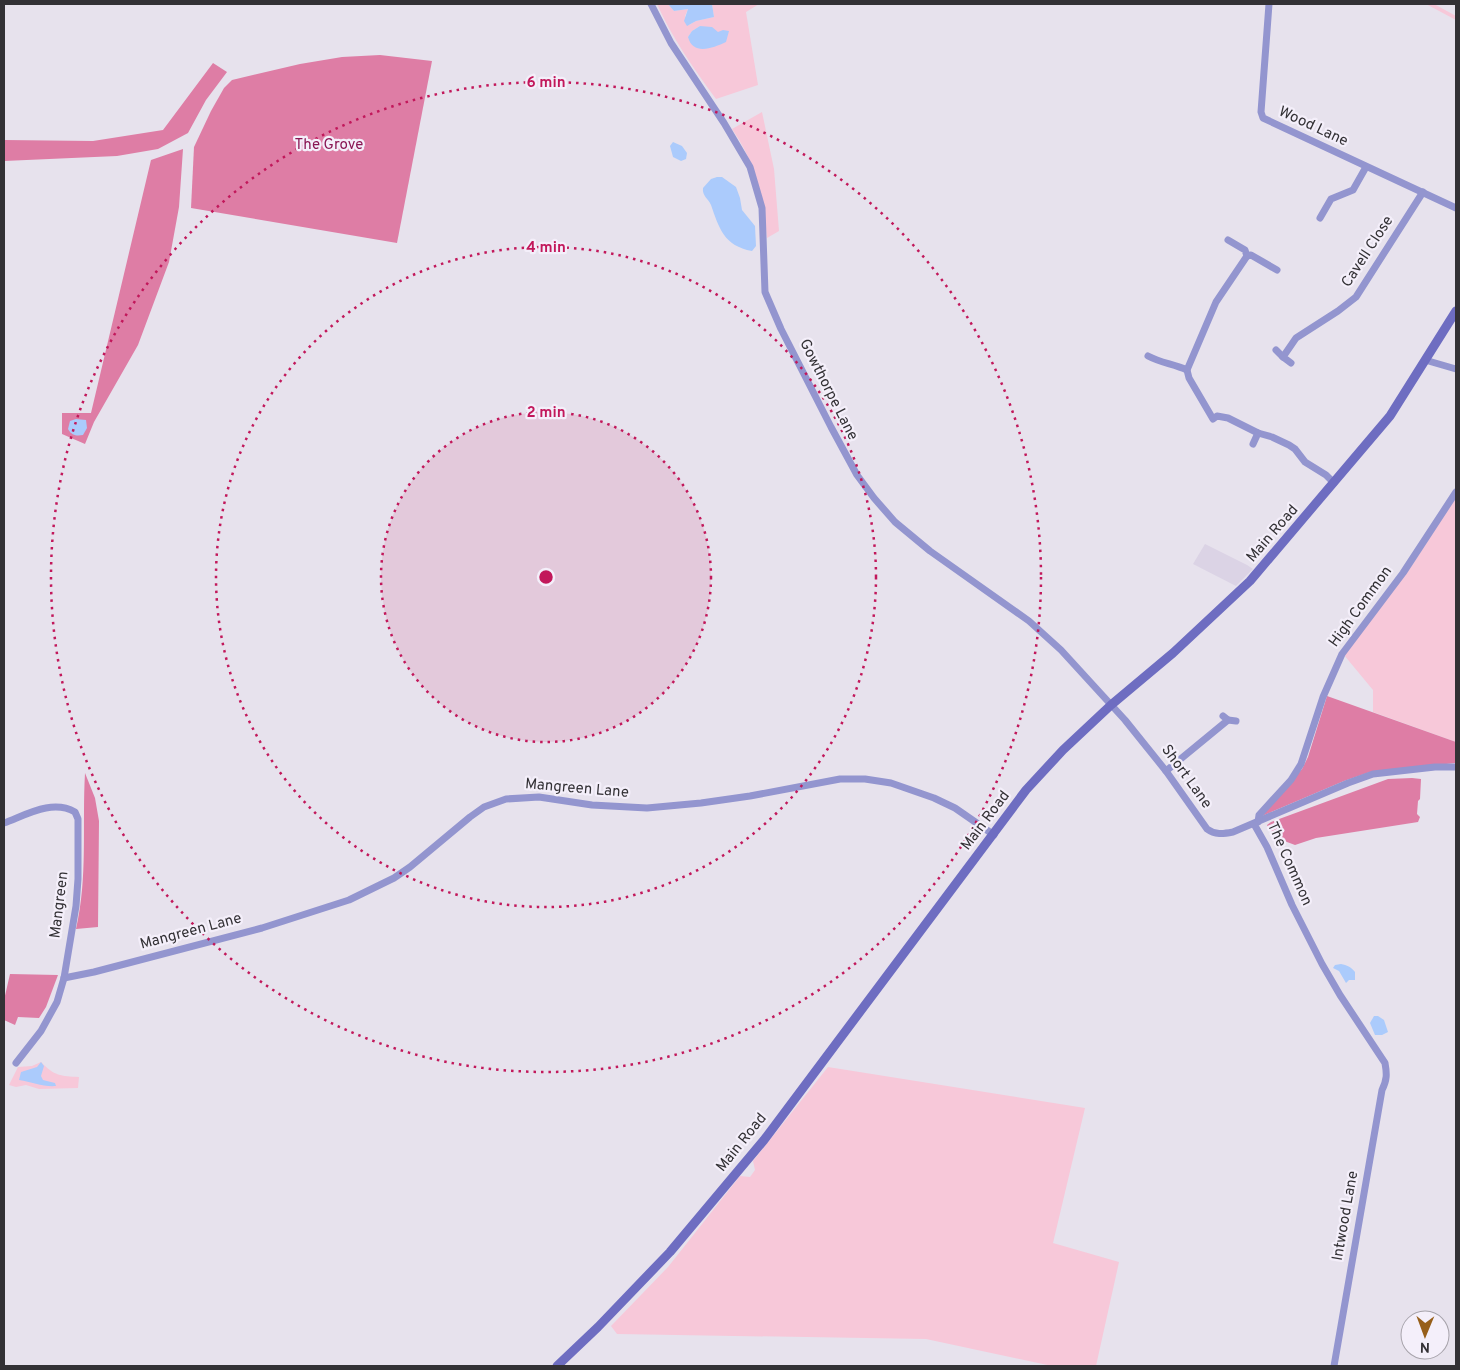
<svg xmlns="http://www.w3.org/2000/svg" width="1460" height="1370" font-family="Overpass,sans-serif">
  <style>
    .built { fill: #dbd3e5 }
    .green { fill: #f7c8d9; fill-rule: evenodd }
    .forest { fill: #de7da5 }
    .water { fill: #abcbfc }
    .lines { fill: none; stroke-linecap: round; stroke-linejoin: round }
    .street { stroke: #9395cf; stroke-width: 7 }
    .secondary { stroke: #6e6dc1; stroke-width: 9 }
    .ring { fill: none; stroke: #c2185b; stroke-width: 2.5; stroke-dasharray: 2.5 5 }
    .labels { text-anchor: middle; dominant-baseline: central; stroke-width: 4.5; stroke-linejoin: round; paint-order: stroke }
    .street-label { font-size: 15px; fill: #333135; stroke: #f4effa }
    .park-label { font-size: 15px; fill: #891553; stroke: #f4effa }
    .centre { fill: #c2185b; stroke: #f4effa; stroke-width: 2.5 }
    .ring-label { font-size: 15px; text-anchor: middle; font-weight: bold; fill: #c2185b; stroke: #f4effa; stroke-width: 4.5; stroke-linejoin: round; paint-order: stroke }
  </style>
  <rect width="100%" height="100%" fill="#e7e2ed"/>
  <path class="built" d="M1205,544L1247,565L1253,569L1236,586L1193,564Z"/>
  <g class="green">
    <path d="M657,4H668L674,11L688,9L685,16L689,25L696,21L714,17L712,4H759L746,12L758,85L716,99C694,69 672,38 657,4ZM700,26L718,32L688,37L692,31Z"/>
    <path d="M1426,4H1434L1456,16V20Z"/>
    <path d="M762,112L774,169L779,231L767,238C763,196 756,164 732,129Z"/>
    <path d="M1456,497V742L1373,712V690L1344,655L1413,564Z"/>
    <path d="M41,1062C54,1076 61,1076 79,1077L78,1088L39,1089L26,1085L16,1087L9,1085L18,1067L32,1066Z"/>
    <path d="M828,1067L1085,1108L1053,1243L1119,1262L1096,1366H1052L926,1339L617,1334L611,1326L668,1267L740,1176L750,1177L755,1170L753,1161Z"/>
  </g>
  <g class="forest">
    <path d="M380,55L432,61L397,243L191,208L194,147L211,111L224,88L232,80L300,64L342,57Z"/>
    <path d="M213,63L227,72L206,100L188,133L158,149L117,156L4,161V140L93,141L163,130Z"/>
    <path d="M183,149L179,207L169,262L138,345L94,422L85,444L62,434V413H91L151,160Z"/>
    <path d="M1327,696L1456,742V763L1370,772L1344,781L1262,816L1302,769L1308,757Z"/>
    <path d="M85,773L95,798L99,821L98,927L76,929C88,878 82,825 85,773Z"/>
    <path d="M1412,778L1421,779L1420,799L1418,801L1417,814L1420,817L1418,822L1316,838L1295,845L1279,839L1269,829L1267,825L1271,822L1388,779Z"/>
    <path d="M10,974L58,975L46,1007L39,1018L18,1017L15,1025L4,1020V1000Z"/>
  </g>
  <g class="water">
    <path d="M668,4H712L714,17L696,21L687,26L684,21L688,9L674,11Z"/>
    <path d="M700,26L712,27L718,32L723,30L729,31L726,42C713,48 693,56 688,37L692,31Z"/>
    <path d="M673,142L682,146L687,153L686,159L681,161L673,157L670,146Z"/>
    <path d="M717,177H722L736,187L740,198L742,210L755,226L756,246L752,251C724,246 719,228 711,205C708,198 702,196 703,188L711,179Z"/>
    <path d="M76,419L86,420L87,428L83,435C77,436 72,436 68,429L70,421Z"/>
    <path d="M1341,964C1347,965 1351,967 1355,972V980H1349L1346,983L1339,971L1333,968L1335,965Z"/>
    <path d="M1374,1016H1378L1384,1020L1388,1032L1382,1035H1375L1370,1023Z"/>
    <path d="M41,1062L44,1066L41,1076L43,1080L55,1083L56,1086C43,1087 32,1082 19,1080L21,1072L37,1067Z"/>
  </g>
  <g class="lines">
    <g class="street">
      <path d="M651,4L671,43L724,123L750,167L762,208L765,292L781,329L831,427L857,475L874,498L895,522L930,551L1029,621L1061,650L1125,720L1166,771L1207,829C1215,835 1223,834 1233,832L1348,783L1373,774L1435,767H1456"/>
      <path d="M1269,4L1261,112L1263,118L1456,208"/>
      <path d="M1320,218L1331,199L1353,190L1366,167"/>
      <path d="M1228,240L1245,250L1247,256L1216,302L1187,370L1189,378L1213,419L1217,416L1228,418L1258,433L1272,437L1289,445L1295,449L1305,462L1326,475L1334,483"/>
      <path d="M1247,256L1251,255L1277,270"/>
      <path d="M1276,350L1283,357"/>
      <path d="M1148,356C1161,363 1174,364 1187,370"/>
      <path d="M1425,360L1456,369"/>
      <path d="M1291,363L1283,357L1296,338L1338,311L1356,297L1423,192"/>
      <path d="M1253,444L1258,433"/>
      <path d="M1228,720L1236,721"/>
      <path d="M1166,771L1228,720L1223,716"/>
      <path d="M1258,822L1259,815L1291,780L1301,764L1323,697L1342,654L1403,573L1456,492"/>
      <path d="M4,823C26,815 52,799 75,812L78,819V879L76,906L64,978L57,1002L41,1031L16,1063"/>
      <path d="M1254,824L1267,847L1292,905L1322,964L1340,995L1385,1063C1387,1074 1387,1080 1382,1090L1334,1366"/>
      <path d="M64,978L94,972L262,928L349,900L394,878L410,867L470,817L484,807L506,799L539,797L592,805L647,808L701,803L750,796L840,779H865L891,783L934,798L955,808L994,835"/>
    </g>
    <path class="secondary" d="M557,1366L598,1327L670,1252L764,1140L1026,790L1063,750L1111,705L1173,653L1250,581L1390,416L1456,311"/>
  </g>
  <circle cx="546" cy="577" r="165" fill="#c2185b" fill-opacity=".12"/>
  <g class="ring">
    <circle cx="546" cy="577" r="165"/>
    <circle cx="546" cy="577" r="330"/>
    <circle cx="546" cy="577" r="495"/>
  </g>
  <g class="labels">
    <g class="street-label">
      <text transform="translate(1313 127) rotate(25)">Wood Lane</text>
      <text transform="translate(1368 252) rotate(-57)">Cavell Close</text>
      <text transform="translate(828 390) rotate(63)">Gowthorpe Lane</text>
      <text transform="translate(1273 534) rotate(-49)">Main Road</text>
      <text transform="translate(1361 607) rotate(-54)">High Common</text>
      <text transform="translate(1186 777) rotate(54)">Short Lane</text>
      <text transform="translate(577 789) rotate(5)">Mangreen Lane</text>
      <text transform="translate(986 821) rotate(-53)">Main Road</text>
      <text transform="translate(1289 864) rotate(66)">The Common</text>
      <text transform="translate(60 905) rotate(-83)">Mangreen</text>
      <text transform="translate(191 932) rotate(-15)">Mangreen Lane</text>
      <text transform="translate(742 1143) rotate(-51)">Main Road</text>
      <text transform="translate(1346 1216) rotate(-80)">Intwood Lane</text>
    </g>
    <g class="park-label">
      <text x="329" y="145">The Grove</text>
    </g>
  </g>
  <circle cx="546" cy="577" r="8" class="centre"/>
  <g class="ring-label">
    <text x="546" y="87">6 min</text>
    <text x="546" y="252">4 min</text>
    <text x="546" y="417">2 min</text>
  </g>
  <rect width="1460" height="1370" fill="none" stroke="#333135" stroke-width="10"/>
  <g transform="translate(1425 1335) rotate(181)"><circle r="24" fill="#f4effa" stroke="#a7a3ab"/>
  <path d="M0-4L9 19L0 12L-9 19Z" fill="#975f1a"/>
  <text y="-8" font-size="14" font-weight="bold" text-anchor="middle" fill="#333135">N</text>
  </g>
</svg>
